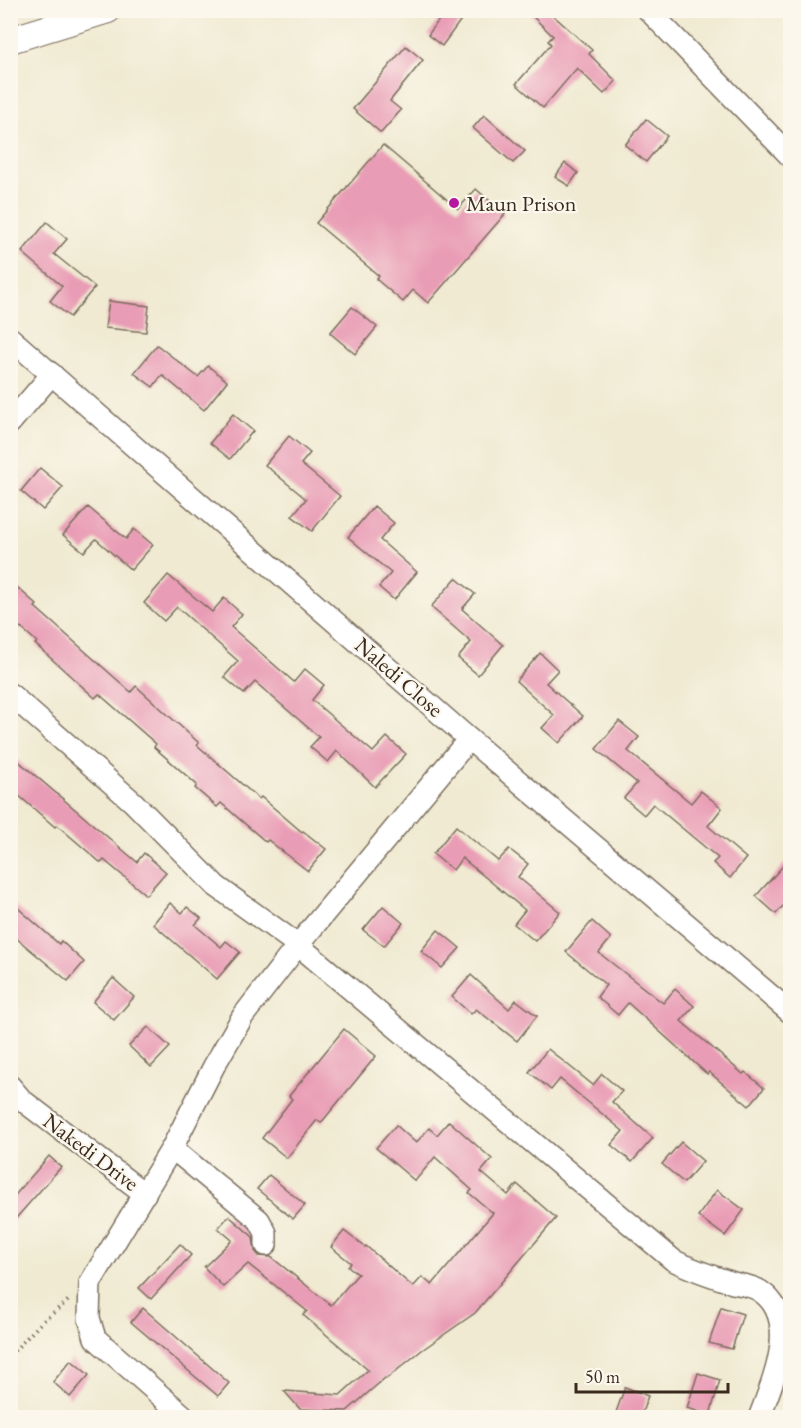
<svg xmlns="http://www.w3.org/2000/svg" width="801" height="1428" font-family="'EB Garamond',serif">
  <style>
    .building { fill: #e99cb5 }
    .lines { fill: none; stroke-linecap: round; stroke-linejoin: round }
    .minor-casing { stroke: #7a6d5d; stroke-width: 24 }
    .tertiary-casing { stroke: #7a6d5d; stroke-width: 28 }
    .path { stroke: #7a6d5d; stroke-width: 4; stroke-dasharray: 1.5 4.5; stroke-linecap: butt }
    .minor { stroke: #fff; stroke-width: 21 }
    .tertiary { stroke: #fff; stroke-width: 26 }
    .poi-dot { fill: #b5179e; stroke: #fbf7ec; stroke-width: 2 }
    .labels { text-anchor: middle; dominant-baseline: central; stroke-width: 4.5; stroke-linejoin: round; paint-order: stroke }
    .poi-label { font-size: 22px; fill: #3b2a1e; stroke: #fbf7ec; text-anchor: start }
    .street-label { font-size: 22px; fill: #3b2a1e; stroke: #fbf7ec }
  </style>
  <rect width="100%" height="100%" fill="#fbf7ec"/>
  <filter id="ink" filterUnits="userSpaceOnUse"><feTurbulence type="fractalNoise" baseFrequency=".0167" numOctaves="2"/><feDisplacementMap in="SourceGraphic" scale="12" xChannelSelector="R" yChannelSelector="G"/><feConvolveMatrix kernelMatrix="1 2 1 2 8 2 1 2 1" color-interpolation-filters="sRGB"/></filter>
  <filter id="wash" filterUnits="userSpaceOnUse"><feTurbulence type="fractalNoise" baseFrequency=".008" numOctaves="4" result="noise"/><feDisplacementMap in="SourceGraphic" scale="24" xChannelSelector="R" yChannelSelector="G"/><feGaussianBlur stdDeviation="1.35" result="paint"/><feColorMatrix in="noise" values="0 0 0 0 0 0 0 0 0 0 0 0 0 0 0 0 0 1.4 0 .05"/><feComposite in="paint" operator="in"/></filter>
  <g filter="url(#wash)">
    <rect width="100%" height="100%" fill="#f0ead2"/>
    <g id="blocks">
      <g class="building">
        <path d="M446,10H468L442,46L428,35Z"/>
        <path d="M526,10H547L592,50L589,54L616,81L604,94L577,68L543,108L516,84L551,44L548,41L553,36Z"/>
        <path d="M406,46L423,60L390,101L401,110L381,133L353,109Z"/>
        <path d="M484,115L525,151L513,163L473,128Z"/>
        <path d="M646,119L667,136L646,162L625,145Z"/>
        <path d="M383,145L458,209L476,189L505,214L428,303L413,290L403,302L376,279L379,276L316,223Z"/>
        <path d="M565,163L578,173L569,186L555,177Z"/>
        <path d="M47,222L67,239L54,254L95,287L70,317L50,301L62,286L22,252Z"/>
        <path d="M109,301L149,306L146,332L105,328Z"/>
        <path d="M352,307L377,327L355,354L330,333Z"/>
        <path d="M157,345L198,377L208,366L227,381L204,410L162,375L153,387L134,373Z"/>
        <path d="M233,414L253,431L230,459L210,443Z"/>
        <path d="M289,436L310,453L301,464L340,496L312,531L292,516L306,499L265,465Z"/>
        <path d="M40,468L63,487L43,510L21,491Z"/>
        <path d="M374,506L394,523L380,540L417,572L394,600L379,587L391,573L348,537Z"/>
        <path d="M88,507L126,539L134,529L153,545L131,570L96,539L84,552L63,535Z"/>
        <path d="M168,575L212,612L224,598L242,614L231,627L294,682L305,669L324,685L312,700L373,752L387,737L406,754L375,787L337,751L328,762L310,747L319,737L255,682L244,694L224,677L238,661L177,607L164,621L144,603Z"/>
        <path d="M456,578L475,594L462,609L503,645L478,675L458,658L471,642L431,607Z"/>
        <path d="M10,581L37,605L35,607L131,692L136,686L199,743L197,745L259,799L261,797L302,832L303,831L326,849L308,871L268,840L266,842L221,803L217,807L195,788L197,785L154,747L156,744L99,694L95,698L35,644L37,642L10,618Z"/>
        <path d="M540,653L558,670L546,683L583,716L559,743L542,728L554,715L516,681Z"/>
        <path d="M619,721L639,737L628,751L691,803L701,791L722,808L708,826L746,858L730,878L713,863L718,858L653,804L644,815L624,798L637,783L596,749Z"/>
        <path d="M10,754L137,862L144,853L166,872L146,895L104,860L101,863L57,825L55,827L10,788Z"/>
        <path d="M456,826L498,861L509,849L528,864L518,877L560,912L535,941L514,924L525,910L462,858L453,870L433,854Z"/>
        <path d="M790,858V898L776,914L756,896Z"/>
        <path d="M10,901L59,944L61,941L84,962L68,981L10,933Z"/>
        <path d="M170,903L182,913L187,907L201,918L195,925L221,947L226,941L240,952L217,979L153,924Z"/>
        <path d="M383,906L403,923L384,946L363,930Z"/>
        <path d="M592,921L611,938L599,953L663,1003L675,989L694,1006L681,1021L743,1074L745,1072L764,1088L749,1106L709,1072L707,1074L628,1003L618,1015L597,997L606,985L566,952Z"/>
        <path d="M438,930L460,948L442,968L421,951Z"/>
        <path d="M471,975L509,1009L516,1000L537,1016L517,1041L476,1009L471,1014L452,997Z"/>
        <path d="M113,978L134,997L114,1020L93,1002Z"/>
        <path d="M148,1027L170,1047L151,1067L129,1046Z"/>
        <path d="M344,1029L376,1056L321,1123L317,1120L287,1158L262,1138L292,1099L289,1096Z"/>
        <path d="M548,1049L593,1085L602,1074L622,1091L612,1102L653,1138L632,1162L611,1145L623,1131L560,1079L551,1090L529,1072Z"/>
        <path d="M449,1121L492,1159L481,1172L508,1195L517,1184L556,1218L475,1313L422,1350L386,1379L385,1378L347,1411L300,1409L284,1391L340,1395L368,1370L303,1315L307,1311L248,1264L223,1287L204,1267L232,1240L218,1228L229,1216L253,1237L255,1251L259,1256L271,1257L331,1305L358,1274L348,1266L351,1263L331,1247L344,1231L365,1247L366,1246L413,1287L422,1277L432,1285L493,1213L469,1193L472,1190L435,1157L415,1181L376,1148L396,1125L416,1143L429,1128L437,1135Z"/>
        <path d="M681,1142L703,1161L684,1183L662,1164Z"/>
        <path d="M49,1156L61,1167L10,1225V1201Z"/>
        <path d="M269,1175L305,1205L293,1219L257,1189Z"/>
        <path d="M717,1190L744,1210L725,1236L698,1216Z"/>
        <path d="M180,1244L191,1255L151,1299L139,1288Z"/>
        <path d="M721,1307L743,1314L732,1349L709,1343Z"/>
        <path d="M143,1308L229,1383L218,1396L131,1322Z"/>
        <path d="M71,1360L89,1375L70,1397L53,1382Z"/>
        <path d="M698,1373L720,1380L710,1415L687,1408Z"/>
        <path d="M625,1387L648,1396L640,1418H614Z"/>
      </g>
    </g>
  </g>
  <g filter="url(#ink)">
    <use href="#blocks" fill-opacity="0" stroke="#7a6d5d" stroke-width="1.5"/>
    <g class="lines">
      <g class="minor-casing">
        <g id="minor">
          <path d="M648,10L790,156"/>
          <path d="M10,338L469,739L790,1012"/>
          <path d="M10,423L52,374"/>
          <path d="M10,694L133,802L216,886L298,945L673,1260C692,1270 712,1276 733,1283C742,1285 753,1286 760,1291C801,1318 773,1381 759,1418"/>
          <path d="M10,1086L22,1100L145,1194"/>
          <path d="M172,1148L259,1220L266,1233V1245"/>
          <path d="M186,1418L95,1338L89,1318L90,1283L172,1148L214,1066L243,1016L298,945L469,739"/>
        </g>
      </g>
      <g class="tertiary-casing">
        <path id="tertiary" d="M10,40L108,10"/>
      </g>
      <path class="path" d="M10,1355L42,1322L69,1300"/>
      <use href="#minor" class="minor"/>
      <use href="#tertiary" class="tertiary"/>
    </g>
  </g>
  <circle class="poi-dot" cx="454" cy="203" r="6"/>
  <g class="labels">
    <g class="poi-label">
      <text x="466" y="203">Maun Prison</text>
    </g>
    <g class="street-label">
      <text transform="translate(399 677) rotate(41)">Naledi Close</text>
      <text transform="translate(91 1152) rotate(37)">Nakedi Drive</text>
    </g>
  </g>
  <rect width="801" height="1428" fill="none" stroke="#fbf7ec" stroke-width="36"/>
  <path d="M576 1383v9h152v-9" fill="none" stroke="#3b2a1e" stroke-width="3"/>
  <text x="585" y="1383" font-size="18" fill="#3b2a1e" stroke="#fbf7ec" stroke-width="4.5" paint-order="stroke">50 m</text>
</svg>
